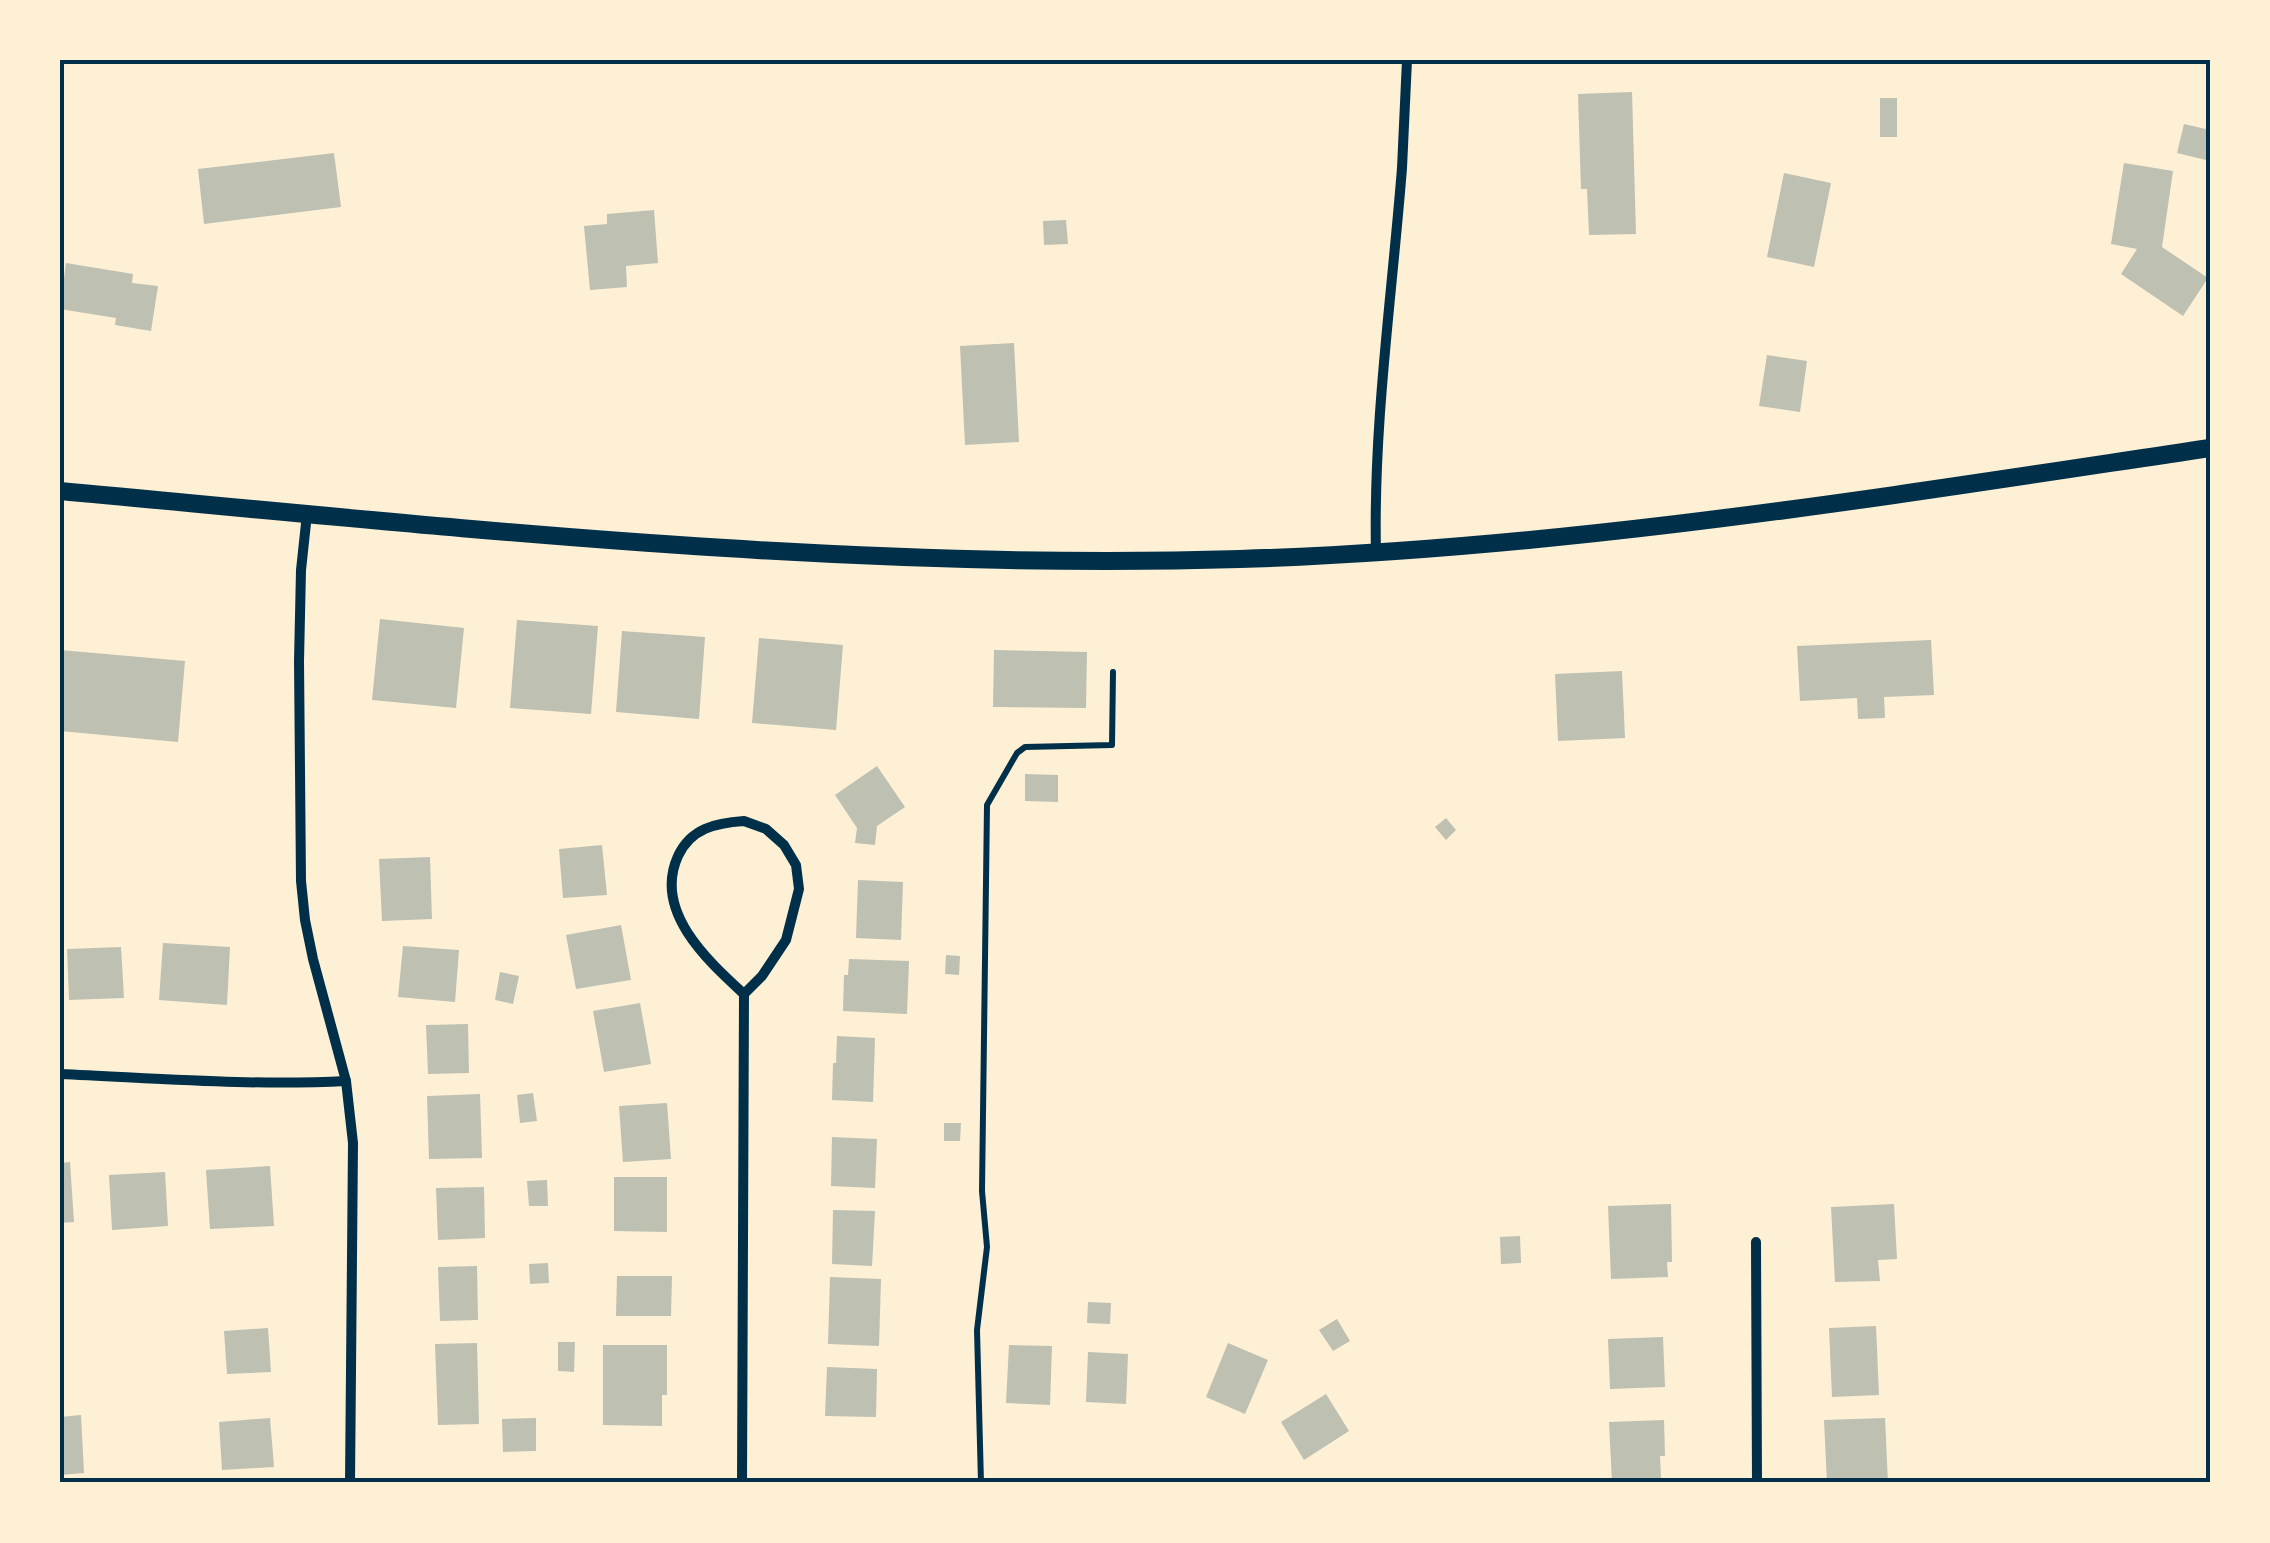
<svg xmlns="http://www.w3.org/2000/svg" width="2270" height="1543" font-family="'Space Grotesk',sans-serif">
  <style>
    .building { fill: #bec0b2 }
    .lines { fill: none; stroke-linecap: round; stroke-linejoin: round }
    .path { stroke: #003049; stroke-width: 6 }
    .minor { stroke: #003049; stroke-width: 10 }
    .tertiary { stroke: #003049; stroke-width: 18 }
    .neatline { fill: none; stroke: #003049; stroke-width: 4 }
  </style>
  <rect width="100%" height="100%" fill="#fdf0d5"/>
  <g class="building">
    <path d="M1632,92L1636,234L1589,235L1587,189H1581L1578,94Z"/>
    <rect x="1880" y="98" width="17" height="39"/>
    <path d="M2184,124L2210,130V161L2177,153Z"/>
    <path d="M334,153L341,207L204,224L198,169Z"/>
    <path d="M2124,163L2173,171L2162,247L2208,278L2183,316L2121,274L2137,249L2111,244Z"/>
    <path d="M1784,173L1831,183L1814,267L1767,257Z"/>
    <path d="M654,210L658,263L626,266L627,287L590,290L584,226L607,224V214Z"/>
    <path d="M1066,220L1068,244L1044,245L1043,221Z"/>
    <path d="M66,263L133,274L132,283L158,286L151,331L115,325L116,318L60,309Z"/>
    <path d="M1014,343L1019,442L965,445L960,346Z"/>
    <path d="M1767,355L1807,361L1800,412L1759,406Z"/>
    <path d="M380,619L464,628L456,708L372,700Z"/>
    <path d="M517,620L598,626L591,714L510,708Z"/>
    <path d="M622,631L705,637L699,719L616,712Z"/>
    <path d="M759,638L843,645L836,730L752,723Z"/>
    <path d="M1931,640L1934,695L1884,697L1885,718L1858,719L1857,698L1800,701L1797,646Z"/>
    <path d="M60,650L185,661L178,742L60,731Z"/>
    <path d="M994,650L1087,652L1086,708L993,707Z"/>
    <path d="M1622,671L1625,738L1558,741L1555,674Z"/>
    <path d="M877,766L905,807L877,826L875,845L855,843L857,828L835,795Z"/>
    <path d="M1025,774L1058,775V802L1025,801Z"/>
    <path d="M1446,818L1456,830L1446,840L1435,827Z"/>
    <path d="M602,845L607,895L563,898L559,849Z"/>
    <path d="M430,857L432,919L382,921L379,859Z"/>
    <path d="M858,880L903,882L901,940L856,938Z"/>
    <path d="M621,925L631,980L576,989L566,935Z"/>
    <path d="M163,943L230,947L227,1005L159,1000Z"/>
    <path d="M403,946L459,950L455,1002L398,997Z"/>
    <path d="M121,947L124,998L69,1000L67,949Z"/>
    <path d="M946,955L960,956L959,975L945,974Z"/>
    <path d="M849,959L909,961L907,1014L843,1011L844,975H848Z"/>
    <path d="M500,972L519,976L513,1004L495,1000Z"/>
    <path d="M640,1003L651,1064L604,1072L593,1011Z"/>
    <path d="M468,1024L469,1073L428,1074L426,1025Z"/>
    <path d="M837,1036L875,1038L873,1102L832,1100L833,1063H836Z"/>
    <path d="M533,1093L537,1121L520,1123L517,1095Z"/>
    <path d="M480,1094L482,1158L429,1159L427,1096Z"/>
    <path d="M667,1103L671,1159L623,1162L619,1106Z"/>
    <path d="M944,1123H961L960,1141H944Z"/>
    <path d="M832,1137L877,1139L875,1188L831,1186Z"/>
    <path d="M70,1162L74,1222L60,1223V1163Z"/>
    <path d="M270,1166L274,1226L210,1229L206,1170Z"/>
    <path d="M165,1172L168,1226L112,1230L109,1175Z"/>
    <path d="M614,1177H667V1232L614,1231Z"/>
    <path d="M547,1180L548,1206H529L527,1181Z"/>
    <path d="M484,1187L485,1238L438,1240L436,1188Z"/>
    <path d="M1671,1204L1672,1262H1667L1668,1277L1611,1279L1608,1206Z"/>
    <path d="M1894,1204L1897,1259L1878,1260L1880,1281L1835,1282L1831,1207Z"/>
    <path d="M833,1210L875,1211L872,1266L832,1264Z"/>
    <path d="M1520,1236L1521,1263L1501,1264L1500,1237Z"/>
    <path d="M548,1263L549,1283L530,1284L529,1264Z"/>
    <path d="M477,1266L478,1320L440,1321L438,1267Z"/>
    <path d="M617,1276H672L671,1316H616Z"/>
    <path d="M830,1277L881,1279L879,1346L828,1344Z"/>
    <path d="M1088,1302L1111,1303L1110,1324L1087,1323Z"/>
    <path d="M1337,1319L1350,1341L1333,1351L1319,1330Z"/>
    <path d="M1876,1326L1879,1395L1832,1397L1829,1328Z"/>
    <path d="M268,1328L271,1372L227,1374L224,1331Z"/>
    <path d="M1663,1337L1665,1387L1610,1389L1608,1339Z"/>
    <path d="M558,1342H575L574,1372L558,1371Z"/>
    <path d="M477,1343L479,1424L438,1425L435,1344Z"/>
    <path d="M1228,1343L1268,1360L1245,1414L1206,1397Z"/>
    <path d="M603,1345H667V1395H662V1426L603,1425Z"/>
    <path d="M1009,1345L1052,1346L1050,1405L1006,1403Z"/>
    <path d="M1088,1352L1128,1354L1126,1404L1086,1402Z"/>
    <path d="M827,1367L877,1369L876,1417L825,1416Z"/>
    <path d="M1326,1394L1349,1431L1304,1460L1281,1422Z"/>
    <path d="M81,1415L84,1473L60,1475V1417Z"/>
    <path d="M270,1418L274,1467L222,1470L219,1422Z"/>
    <path d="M536,1418V1451L503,1452L502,1419Z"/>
    <path d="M1885,1418L1888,1483H1827L1824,1420Z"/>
    <path d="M1664,1420L1665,1456H1660L1661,1479H1657V1483H1612L1609,1422Z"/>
  </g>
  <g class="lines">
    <path class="path" d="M981,1483L977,1330L987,1247L982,1191L987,805L1017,753L1025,747L1112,745L1113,672"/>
    <g class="minor">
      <path d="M307,514L301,570L299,661L301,881L305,920L313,959L346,1081L353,1143L350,1483"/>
      <path d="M1376,553C1373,425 1392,296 1402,168C1404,132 1405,96 1407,60"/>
      <path d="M744,821L766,829L784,845L796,865L799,889L786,940L762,976L744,994C707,960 653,911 678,856C691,828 716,823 744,821Z"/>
      <path d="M60,1074C155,1078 251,1086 346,1081"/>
      <path d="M1756,1242L1757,1483"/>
      <path d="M742,1483L744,994"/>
    </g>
    <path class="tertiary" d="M60,491C452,527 846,571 1240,559C1566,549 1888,496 2210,448"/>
  </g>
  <rect width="2270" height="1543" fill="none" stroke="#fdf0d5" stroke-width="125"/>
  <rect x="62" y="62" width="2146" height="1418" class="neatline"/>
</svg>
